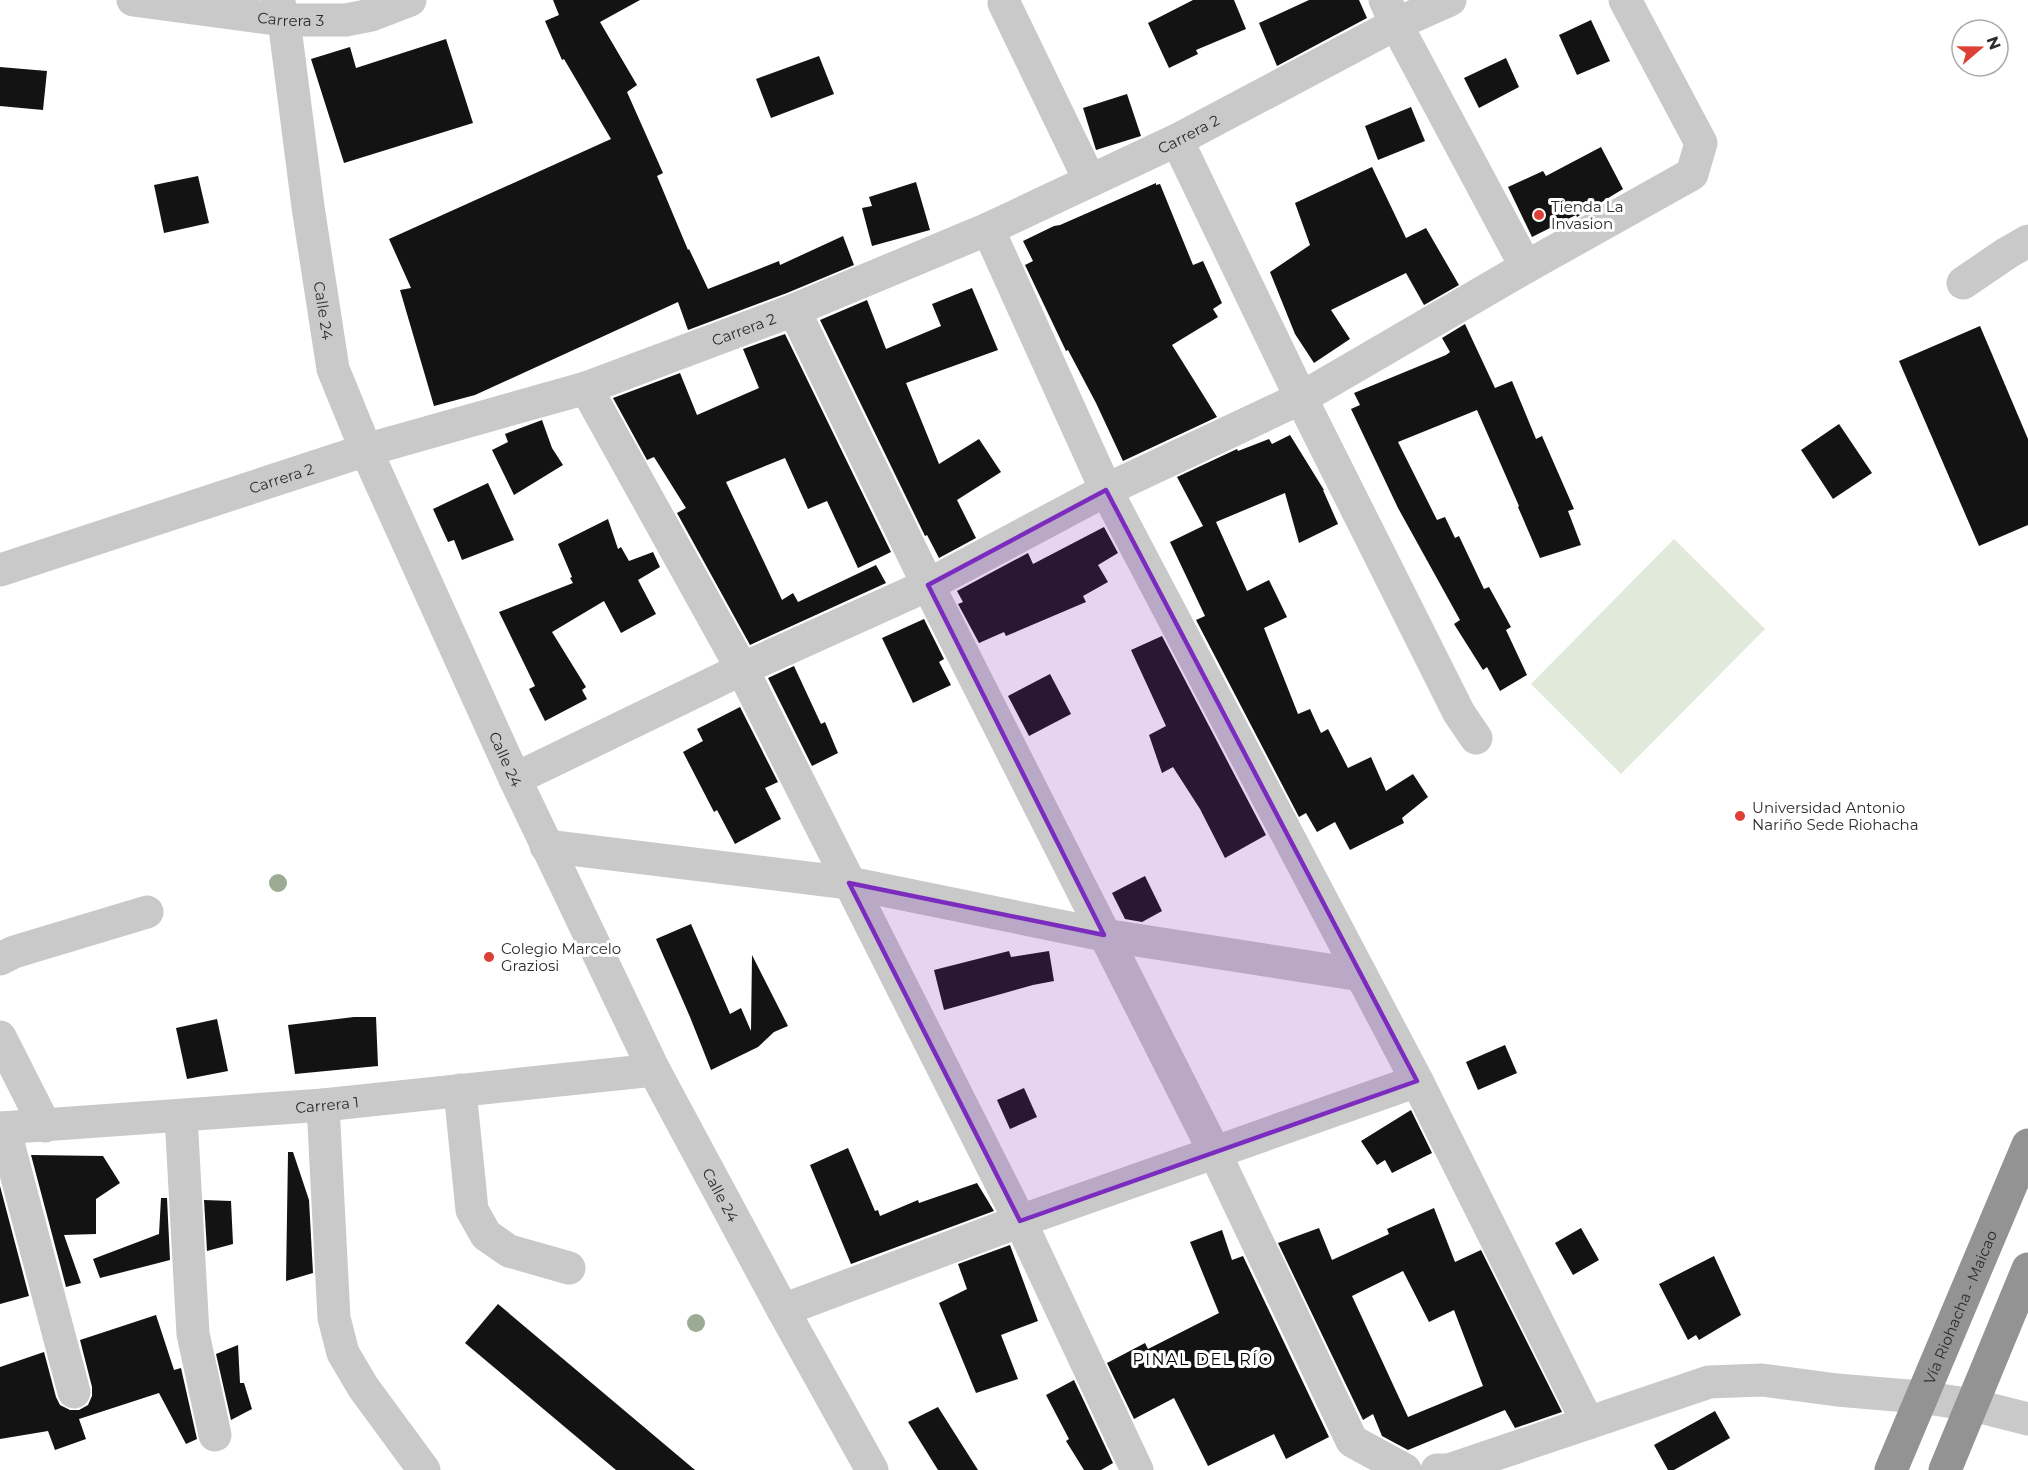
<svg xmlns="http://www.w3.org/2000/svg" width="2028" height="1470" font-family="Montserrat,sans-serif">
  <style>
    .green { fill: #e1eada }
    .building { fill: #131313; fill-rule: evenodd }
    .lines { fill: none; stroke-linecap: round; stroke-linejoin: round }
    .minor { stroke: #c9c9c9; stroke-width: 33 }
    .highway { stroke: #939393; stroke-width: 33 }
    .tree { fill: #9bab94 }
    .marked { fill: #7b2cbf; fill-opacity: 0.2; stroke: #7b2cbf; stroke-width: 4.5; stroke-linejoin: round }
    .poi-dot { fill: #dc4036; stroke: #fff; stroke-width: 2 }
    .labels { text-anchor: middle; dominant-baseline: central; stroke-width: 6; stroke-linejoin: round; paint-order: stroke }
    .street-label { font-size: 15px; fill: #2c2c2c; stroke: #fff }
    .poi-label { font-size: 15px; fill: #2c2c2c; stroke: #fff; text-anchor: start }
    .neighbourhood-label { font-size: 16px; letter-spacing: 1.5px; fill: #000; stroke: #fff }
  </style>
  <rect width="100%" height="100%" fill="#fff"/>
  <path class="green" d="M1674,539L1765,629L1621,774L1531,684Z"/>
  <g class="building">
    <path d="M553,0H640L600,22L637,85L627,92L663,173L657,176L688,250L689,249L708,289L779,261L780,265L843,236L854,265L787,293L688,330L678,302L475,395L434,406L400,290L411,288L389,239L611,139L564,59L562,60L545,21L559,15Z"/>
    <path d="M1193,0H1234L1246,29L1196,50L1198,54L1169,68L1148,23Z"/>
    <path d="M1309,0H1359L1367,18L1277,66L1259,23Z"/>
    <path d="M1591,20L1610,61L1577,75L1559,35Z"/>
    <path d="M446,39L473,123L344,163L311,59L350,47L356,68Z"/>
    <path d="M819,56L834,94L771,118L756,79Z"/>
    <path d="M1506,58L1519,87L1479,108L1464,78Z"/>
    <path d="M0,67L47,71L43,110L0,106Z"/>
    <path d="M1127,94L1141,136L1096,150L1083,108Z"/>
    <path d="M1411,107L1425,141L1378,160L1365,126Z"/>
    <path d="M1601,147L1623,189L1577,217L1576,215L1532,237L1508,187L1543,171L1546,176Z"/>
    <path d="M1372,167L1406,238L1426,228L1459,285L1424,305L1406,273L1331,310L1350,339L1314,363L1295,334L1270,272L1310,245L1295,203Z"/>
    <path d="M198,176L209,223L164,233L154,185Z"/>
    <path d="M916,182L930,230L872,246L862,208L872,206L869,197Z"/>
    <path d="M1156,183V185L1160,184L1193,265L1203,261L1222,303L1213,309L1218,317L1172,345L1217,417L1123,461L1096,403L1068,350L1066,351L1025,265L1033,261L1023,241L1054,226L1060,225Z"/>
    <path d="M972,288L998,350L906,383L939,464L979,439L1001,472L957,500L976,538L939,558L927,535L925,536L820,320L867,300L886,349L941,326L932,304Z"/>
    <path d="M1465,324L1495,388L1512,381L1536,439L1542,436L1574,509L1568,511L1581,545L1540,558L1518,507L1519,506L1477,410L1398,442L1437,520L1445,517L1455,538L1459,536L1484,589L1489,587L1511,627L1506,630L1527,675L1500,691L1487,667L1483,670L1454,624L1460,620L1398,508L1351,409L1360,405L1354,393L1446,355L1450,352L1442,338Z"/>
    <path d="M1980,326L2028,439V525L1979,546L1899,361Z"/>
    <path d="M785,334L891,552L858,568L827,501L808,509L785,458L726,482L782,600L793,593L798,602L876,565L886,583L750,645L677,513L686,508L654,457L647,460L613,398L680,373L697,415L759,388L743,349Z"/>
    <path d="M542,420L552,448L563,465L514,495L492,450L508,442L505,434Z"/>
    <path d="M1839,424L1872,473L1833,499L1801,450Z"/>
    <path d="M1290,435L1324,490H1323L1338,524L1299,543L1285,493L1216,522L1247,591L1269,580L1287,617L1264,628L1298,714L1310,709L1321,733L1328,729L1348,768L1371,757L1386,791L1413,774L1428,797L1402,818L1404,823L1350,850L1335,822L1317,832L1306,813L1299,817L1196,620L1205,616L1170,542L1203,526L1177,477L1237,449L1238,451L1269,439L1272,444Z"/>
    <path d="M488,483L514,540L462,560L454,540L448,542L433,509Z"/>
    <path d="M608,519L618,549L621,547L629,561L653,552L660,567L638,580L656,614L621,633L604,601L552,632L586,687L582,690L587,699L545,721L529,689L535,686L499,612L573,583L570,578L572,577L558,544Z"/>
    <path d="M1104,527L1118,553L1098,565L1108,582L1083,596L1086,602L1006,636L1004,632L979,643L958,604L963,602L957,591L1028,553L1033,564Z"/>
    <path d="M924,619L944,659L939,662L951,685L913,703L882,638Z"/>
    <path d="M1162,636L1266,835L1225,858L1200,809L1173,767L1162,773L1149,735L1166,726L1131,650Z"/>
    <path d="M794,666L821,724L825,722L838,753L812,766L768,678Z"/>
    <path d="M1050,674L1071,714L1029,736L1008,696Z"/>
    <path d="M740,707L778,782L765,788L781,819L735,844L717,810L714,812L683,752L703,741L697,729Z"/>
    <path d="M1145,876L1162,911L1142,922L1125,919L1112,893Z"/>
    <path d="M691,924L730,1014L741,1008L751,1031L752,955L788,1026L774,1032L758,1047L711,1070L690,1017L656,939Z"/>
    <path d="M1009,951L1011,957L1049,951L1054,981L1033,985L944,1010L934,970Z"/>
    <path d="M354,1017H376L378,1066L295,1074L288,1025Z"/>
    <path d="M217,1019L228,1071L187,1079L176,1028Z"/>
    <path d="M1505,1045L1517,1073L1478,1090L1466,1062Z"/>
    <path d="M1024,1088L1037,1117L1010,1129L997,1100Z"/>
    <path d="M1411,1110L1432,1153L1392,1173L1385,1160L1377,1165L1361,1141Z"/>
    <path d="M848,1148L875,1211L878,1210L880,1216L918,1200L919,1203L977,1183L994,1211L851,1264L810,1165Z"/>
    <path d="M288,1152H293L309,1200L313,1273L286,1281Z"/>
    <path d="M31,1155L103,1156L120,1183L96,1199V1234L64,1235L81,1283L66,1287Z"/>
    <path d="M0,1186L29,1296L0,1304Z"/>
    <path d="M161,1198H167L170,1260L100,1278L93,1259L159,1234Z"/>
    <path d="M204,1200L231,1201L233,1244L207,1251Z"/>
    <path d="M1434,1208L1455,1262L1481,1250L1562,1412L1515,1428L1505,1410L1408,1450L1382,1436L1373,1414L1363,1420L1278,1243L1319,1228L1332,1260L1389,1234L1387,1229ZM1403,1271L1429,1322L1454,1310L1483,1386L1408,1417L1352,1296Z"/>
    <path d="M1581,1228L1599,1260L1573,1275L1555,1243Z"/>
    <path d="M1222,1230L1232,1260L1243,1256L1329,1437L1286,1459L1274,1434L1208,1466L1174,1398L1134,1419L1107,1363L1145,1343L1148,1349L1219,1313L1190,1242Z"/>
    <path d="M1010,1245L1038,1321L1001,1335L1018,1379L976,1393L939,1303L967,1289L958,1264Z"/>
    <path d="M1714,1256L1741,1315L1699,1340L1696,1335L1688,1340L1659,1284Z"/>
    <path d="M498,1304L695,1470H616L465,1343Z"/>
    <path d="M156,1315L174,1370L181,1368L197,1439L186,1444L159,1393L79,1419L86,1439L55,1450L48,1431L0,1439V1367L44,1352L56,1397L60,1405L70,1410H79L88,1405L92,1396V1387L80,1340Z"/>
    <path d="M238,1345L240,1383H244L252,1409L231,1420L216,1354Z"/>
    <path d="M1074,1380L1113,1463L1101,1470H1084L1066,1441L1069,1439L1046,1395Z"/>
    <path d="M938,1407L978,1470H938L908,1422Z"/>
    <path d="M1715,1411L1730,1438L1674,1470H1668L1654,1445Z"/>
  </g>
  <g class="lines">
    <g class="minor">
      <path id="s1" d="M133,0L284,20H346L371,15L410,0"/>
      <path id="s2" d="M278,0L284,20L308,207L333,369L366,450L515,779L654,1070L783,1310L872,1470"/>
      <path d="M1385,0L1396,24L1526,267"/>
      <path d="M1004,3L1090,181"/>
      <path d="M1177,140L1301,398L1459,713L1476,738"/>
      <path d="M988,229L1106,490L1417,1081L1588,1423L1709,1382L1762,1380L1837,1390L1920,1397L1973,1405L2028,1419"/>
      <path d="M1963,283L2007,253L2028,241"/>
      <path d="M794,310L928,585L1214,1151L1352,1441L1405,1470"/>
      <path d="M586,388L742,669L1020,1221L1137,1470"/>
      <path id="s3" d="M0,570L366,450L586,388L794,310L988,229L1177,140L1396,24L1450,0"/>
      <path d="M515,779L742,669L928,585L1106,490L1301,398L1526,267L1692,174L1701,143L1625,0"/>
      <path d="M546,846L849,883L1104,935L1361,975"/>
      <path d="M0,959L14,952L147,912"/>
      <path d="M0,1037L45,1126"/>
      <path d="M460,1090L472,1210L486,1235L509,1251L569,1268"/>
      <path d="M323,1105L334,1318L343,1353L363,1387L424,1470"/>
      <path d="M181,1116L193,1334L215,1435"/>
      <path id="s4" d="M0,1128L323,1105L654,1070"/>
      <path d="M4,1128L74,1392"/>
      <path d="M783,1310L1020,1221L1417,1081"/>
      <path d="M1437,1470H1449L1588,1423"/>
    </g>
    <g class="highway">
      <path id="s5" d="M1891,1470L2028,1145"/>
      <path d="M1945,1470L2028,1269"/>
    </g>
  </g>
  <g class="tree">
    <circle cx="278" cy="883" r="9"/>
    <circle cx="696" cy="1323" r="9"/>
  </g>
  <path class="marked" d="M1106,490L1417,1081L1020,1221L849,883L1104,935L928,585Z"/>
  <g class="poi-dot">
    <circle cx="1539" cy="215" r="6"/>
    <circle cx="1740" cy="816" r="6"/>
    <circle cx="489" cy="957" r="6"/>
  </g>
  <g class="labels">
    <g class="street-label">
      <text stroke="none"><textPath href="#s1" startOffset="159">Carrera 3</textPath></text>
      <text stroke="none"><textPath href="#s3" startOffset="1268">Carrera 2</textPath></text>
      <text stroke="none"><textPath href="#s2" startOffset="314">Calle 24</textPath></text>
      <text stroke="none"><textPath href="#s3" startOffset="782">Carrera 2</textPath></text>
      <text stroke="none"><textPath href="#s3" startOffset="296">Carrera 2</textPath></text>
      <text stroke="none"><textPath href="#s2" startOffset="800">Calle 24</textPath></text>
      <text stroke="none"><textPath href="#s4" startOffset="328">Carrera 1</textPath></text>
      <text stroke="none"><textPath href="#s2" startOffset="1286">Calle 24</textPath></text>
      <text stroke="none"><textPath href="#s5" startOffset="177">Vía Riohacha - Maicao</textPath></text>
    </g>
    <g class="poi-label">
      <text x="1551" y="206">Tienda La<tspan x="1551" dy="17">Invasion</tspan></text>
      <text x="1752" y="807">Universidad Antonio<tspan x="1752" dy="17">Nariño Sede Riohacha</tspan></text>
      <text x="501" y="948">Colegio Marcelo<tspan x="501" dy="17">Graziosi</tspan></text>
    </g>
    <g class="neighbourhood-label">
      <text x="1203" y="1359">PINAL DEL RÍO</text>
    </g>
  </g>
  <g transform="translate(1980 48) rotate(70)"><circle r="28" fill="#ffffff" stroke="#ababab" stroke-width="1.5"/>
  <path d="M0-4.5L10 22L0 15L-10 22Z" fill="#dc4036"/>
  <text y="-9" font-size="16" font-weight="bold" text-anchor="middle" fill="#2c2c2c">N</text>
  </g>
</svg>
